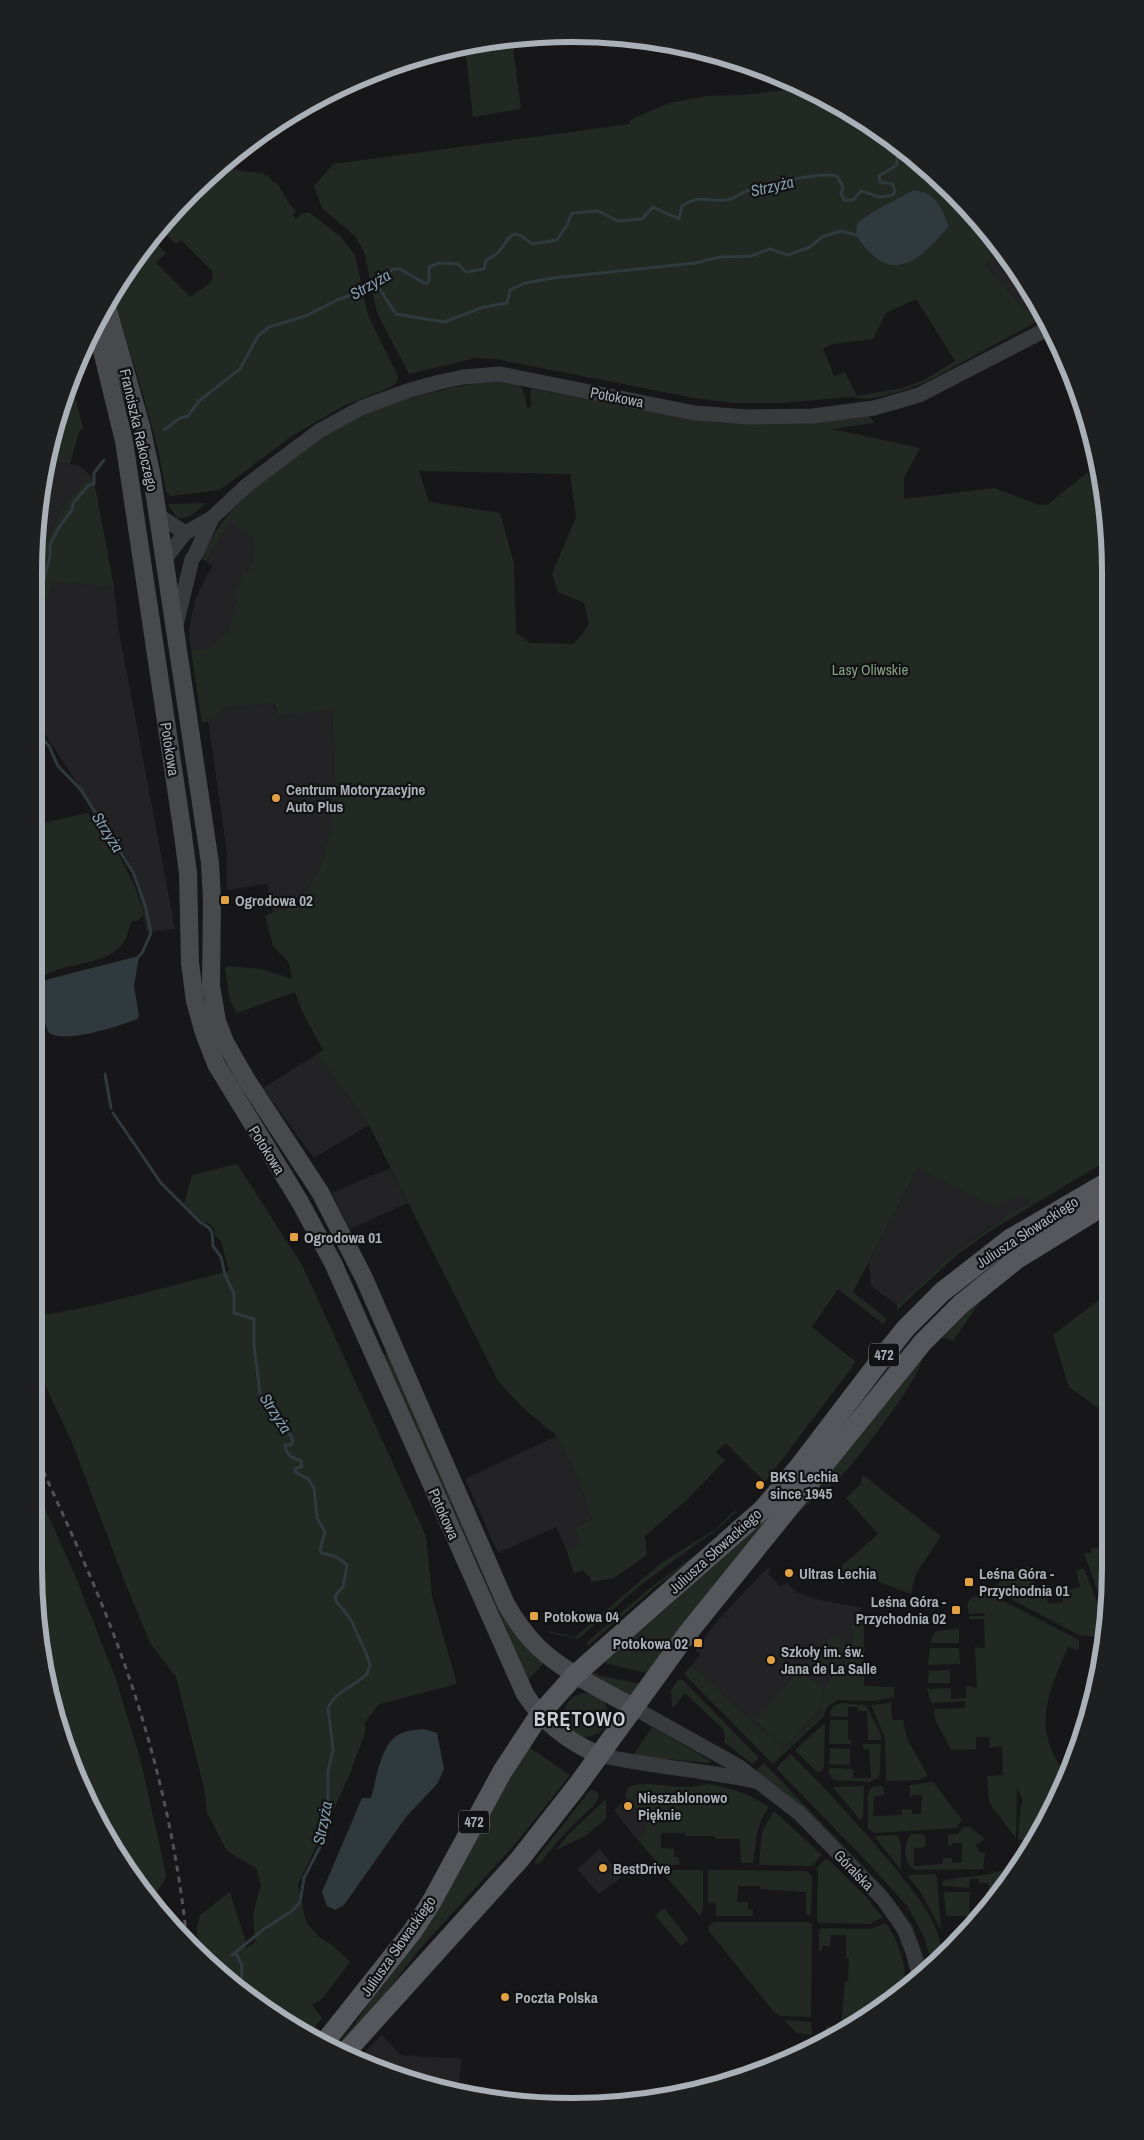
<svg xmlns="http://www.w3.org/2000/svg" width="1144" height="2140" font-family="'Archivo Narrow',sans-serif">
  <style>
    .built { fill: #232326 }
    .green { fill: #222922; fill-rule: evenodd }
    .water { fill: #30393e }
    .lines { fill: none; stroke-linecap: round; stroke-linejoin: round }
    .stream { stroke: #30393e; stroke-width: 3 }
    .tertiary { stroke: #383a3e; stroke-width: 15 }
    .secondary { stroke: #47494d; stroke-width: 18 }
    .primary { stroke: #55575c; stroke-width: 20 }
    .rail { stroke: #505256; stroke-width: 3; stroke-dasharray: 6 5; stroke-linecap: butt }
    .poi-dot { fill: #e3a145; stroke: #121214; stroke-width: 2 }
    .labels { text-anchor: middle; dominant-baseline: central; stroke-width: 4.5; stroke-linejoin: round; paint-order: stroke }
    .shield { fill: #121214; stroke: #7c8187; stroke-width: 1 }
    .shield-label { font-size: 14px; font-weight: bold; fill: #aab0b8 }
    .street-label { font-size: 15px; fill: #aab0b8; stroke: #121214 }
    .park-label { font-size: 15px; fill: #84a183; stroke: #121214 }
    .poi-label { font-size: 15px; font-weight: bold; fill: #aab0b8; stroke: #121214; text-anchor: start }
    .water-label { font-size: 16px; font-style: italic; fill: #859fb0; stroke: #121214 }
    .district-label { font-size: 20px; font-weight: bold; letter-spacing: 1px; fill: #cbced4; stroke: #121214 }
    .rim { fill: none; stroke: #aab0b8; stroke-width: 6 }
  </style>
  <rect width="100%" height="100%" fill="#171719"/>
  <g class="built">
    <path d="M1000,250L1019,273L1036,306L1027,312L985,265Z"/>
    <path d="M47,462L78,465L91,476L65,504L35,563V537Z"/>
    <path d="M230,522L254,539L253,561L237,600L228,632L205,650H191L189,629L195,600L207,575L213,567L206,561Z"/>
    <path d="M53,582L114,587L118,626L175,929L147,932L134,870L45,734L40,717L35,712V615L42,609Z"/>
    <path d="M273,703L277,714L332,710L335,767L331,828L321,863L299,906L273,912L267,884L227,890V854L208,720H214L220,708Z"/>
    <path d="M317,1054L369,1125L314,1158L263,1088Z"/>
    <path d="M390,1168L408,1203L350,1229L332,1193Z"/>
    <path d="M918,1168L995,1207L1023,1195L1031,1203L991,1226L956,1251L897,1305L871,1286L869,1262Z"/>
    <path d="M557,1436L577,1475L592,1520L583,1543L567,1551L556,1527L498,1553L465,1479Z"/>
    <path d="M768,1567L771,1570L768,1574L780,1586L787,1583L797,1592L815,1599L862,1608L852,1624L851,1655L826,1683L821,1713L783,1750L692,1665L700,1654L695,1650L718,1620Z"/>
    <path d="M635,1791L648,1809L647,1838L639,1842L614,1810Z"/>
    <path d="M600,1849L622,1877L599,1894L577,1869Z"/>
    <path d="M382,2035L401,2055L462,2059L457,2092L433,2088L357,2060Z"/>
  </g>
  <g class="green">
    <path d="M512,39L521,109L473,117L465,47Z"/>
    <path d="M802,88L841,106L927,168L1000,250L985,265L1026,311L1036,306L1042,319L926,382L902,391L870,399L848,397L784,403H733L694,398L495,359L475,358L409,374L377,313L364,252L355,236L322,208L314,186L333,164L630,124V120L669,103L706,96L743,95ZM914,190C937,194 941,206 949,226C932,246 924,255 901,266L856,235L858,223L874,211ZM916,299L955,361L924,380L903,388L857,396L845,372L834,376L823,349L833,344L873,339L886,313Z"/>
    <path d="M222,166L241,171L262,173L270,178L274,183L278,184L287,201L296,211L293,214L296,219L301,214L309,212L341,237L355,255L368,315L398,376L397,383L391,387L343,406L292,436L220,490L171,496L166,492C156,423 130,360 113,293L152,239L166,253L156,263L190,297L209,284L213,278L212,271L181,240L176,244L159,228L167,217Z"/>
    <path d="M477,383C486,382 512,380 519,385C525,390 526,401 527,408L531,407L530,391L533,389L717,423L754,424L869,415L874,423L832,429L920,448L904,478V499L994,488L1039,505H1047L1087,473L1094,483L1101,482L1106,502L1108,1160L990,1231L958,1254L897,1310V1305L956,1251L1010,1214L1009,1212L1012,1210L1013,1212L1031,1203L1023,1195L995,1207L918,1168L853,1292L887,1319L883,1324L838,1289L812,1327L856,1362L765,1482L726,1443L716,1452L725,1460L687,1500L645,1536L647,1555L614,1578L591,1582L590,1577L582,1570L574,1574L567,1551L582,1543L575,1528L592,1520L577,1475L557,1436L525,1410L498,1381L369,1125L317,1054L323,1050L303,1013L295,992L237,1013L230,1001L225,968L229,966L261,969L292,979L289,963L273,946L265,916L273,912L299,905L321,864L331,828L335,767L332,710L277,715L276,707L273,703L221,708L214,720L202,723L191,650H205L228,632L237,600L234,596L243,572H248L253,561L254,539L230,522L206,561L200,558C224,507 269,474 314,443C329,433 346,421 363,414C400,399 439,390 477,383ZM419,471L570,474L576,517L552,574L558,592L584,603L589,623L581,636L573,644L530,643L516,633L514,563L500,513L429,502Z"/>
    <path d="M72,384L83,428L79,432L70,464L47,462L52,432Z"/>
    <path d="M91,476L96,491L114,587L53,582L42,609L35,615V563L65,504Z"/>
    <path d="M206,503C197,510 190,520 177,518L168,504Z"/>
    <path d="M87,813L109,836L134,884L144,915L137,921H131C129,927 128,934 125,940C109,970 54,959 34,984L35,825Z"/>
    <path d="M237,1164L302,1265L426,1536L432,1596L457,1684L379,1704L365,1722V1733L349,1776L298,1885L306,1922L319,1937L333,1946L350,1962L323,1998L312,2005L322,2018L309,2035L273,2016L217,1972L198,1952L197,1927L200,1915L230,1892L245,1940L246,1948L255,1942L253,1914L261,1885L256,1868L227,1851L207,1813L204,1788L176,1677L150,1643L126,1585L73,1445L34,1361V1315L50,1314L101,1304L229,1271L221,1241L215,1235V1230L210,1224L203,1222L184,1204L192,1175Z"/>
    <path d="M987,1292L953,1341L941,1337Z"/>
    <path d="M1108,1293L1109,1416L1069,1387L1053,1335Z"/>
    <path d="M908,1342L650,1674L604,1663L675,1601L887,1362Z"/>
    <path d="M390,1353L544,1663L528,1680L477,1562L463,1535L383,1355Z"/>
    <path d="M922,1358C922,1376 860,1456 845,1472C828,1490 806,1505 787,1521Z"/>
    <path d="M863,1475L941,1536L916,1574L911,1594L849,1571L843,1584L833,1574L878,1534L846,1498L860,1485Z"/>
    <path d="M34,1484L74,1573L115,1677L140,1758L166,1874V1877L151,1902L106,1837L62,1741L44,1673L34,1568Z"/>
    <path d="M735,1510L736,1512L720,1527L642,1584L578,1639L550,1633L548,1631L575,1637L661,1563L716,1529Z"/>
    <path d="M712,1543L702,1553L656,1586L588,1646L587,1642L650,1588Z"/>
    <path d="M1109,1544V1603L1107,1618L1084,1553H1091V1548H1104Z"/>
    <path d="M1032,1566L1036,1595L1046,1592L1048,1604L1063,1602L1062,1592L1080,1587L1076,1570L1084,1569L1106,1624L1103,1638L1079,1635L992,1589L1014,1569Z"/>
    <path d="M988,1593L1079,1640V1650L1068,1647C1048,1694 1031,1727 1065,1773L1042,1828H1038L1036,1841L1018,1840L1021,1804L1023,1802L1017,1786L1016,1838L992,1807L989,1800L987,1776L1003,1775L1002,1746L990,1748L989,1737H976V1749L951,1750L935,1719L934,1709L965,1708V1701L931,1703L927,1689L951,1688V1699L966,1698V1686L977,1688L975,1647L985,1648L984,1619H969V1616H984L985,1613L969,1614L967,1603L973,1597Z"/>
    <path d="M868,1615V1626H864V1686L894,1687V1697L875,1701L838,1700L827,1707L823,1717L773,1764L685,1675V1672L692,1665L783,1750L821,1713L826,1683L851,1655L852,1624L857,1616Z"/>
    <path d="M959,1629V1643H930L935,1631Z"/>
    <path d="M833,1634L850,1649L826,1675L815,1666L807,1675L822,1689L820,1708L784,1747L755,1720Z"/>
    <path d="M930,1648H959L960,1664L928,1665Z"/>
    <path d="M950,1670V1683H928L929,1671Z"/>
    <path d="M594,1673L601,1676L642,1684L632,1698L592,1674Z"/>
    <path d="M678,1680H683L759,1758L752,1764L724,1742L725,1737L723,1729L685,1693L674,1707L672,1706L671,1690Z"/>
    <circle cx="586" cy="1715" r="22"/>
    <path d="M843,1703L866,1705L881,1735V1740H868L867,1711H858V1707H848V1717L830,1716C830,1707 835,1705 843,1703Z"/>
    <path d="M891,1703L892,1720H903L907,1739L928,1776L919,1780L886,1781L885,1738L871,1705Z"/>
    <path d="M830,1720H848V1740H851V1744H829Z"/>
    <path d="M825,1723L824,1767L821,1772H817L795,1750Z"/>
    <path d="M652,1727L711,1761L710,1763L633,1756Z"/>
    <path d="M863,1744H881L880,1772L878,1778L869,1782L834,1780L829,1774V1768L853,1769V1778H871L869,1749H863Z"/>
    <path d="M527,1746L570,1775L517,1842L418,1951L386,1993L337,2050L334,2048L354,2025L380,1986Z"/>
    <path d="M830,1748L850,1749V1765L829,1764Z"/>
    <path d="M791,1754C825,1788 858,1824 889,1861C907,1883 928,1907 938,1934C940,1942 941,1950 942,1957L933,1966L924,1937L908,1907L872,1867L776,1768Z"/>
    <path d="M764,1763L883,1887L902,1911L912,1925L928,1968L925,1969L889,1895L786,1793L755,1771Z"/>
    <path d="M933,1782L962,1820L956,1828L875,1833L868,1829V1794L872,1787L883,1786L884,1795L874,1796L873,1816L902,1815V1809L912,1810V1814H921L922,1795H913L912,1797H910V1785Z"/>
    <path d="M709,1784C732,1788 750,1794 769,1807L762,1818L757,1833L753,1863H741L740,1839H715V1836H686L685,1833H661V1848L674,1849V1857H679V1864L676,1865H659L639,1841L646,1833L644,1826L647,1824V1819L641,1815V1811L635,1807L633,1801L625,1797L628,1787C645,1780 667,1787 685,1787C693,1788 701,1785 709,1784Z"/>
    <path d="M864,1786L863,1817L861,1821L833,1787Z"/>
    <path d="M591,1789L598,1793V1799L594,1805L564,1834L539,1864L534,1862Z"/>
    <path d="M606,1799V1819L585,1836L556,1850L568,1835Z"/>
    <path d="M774,1811L822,1855L812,1866L759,1865L762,1832Z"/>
    <path d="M963,1827H970L985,1839L976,1845L980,1852L985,1853L983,1869L915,1870C903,1863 903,1844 911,1834H922L925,1836V1847L914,1848V1866L942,1864L943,1858H952V1863L962,1862V1843H952V1846H948V1834H958Z"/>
    <path d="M897,1835L901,1843V1870L874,1836Z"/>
    <path d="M825,1859H828L867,1898L882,1917L871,1924L819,1923L817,1920L818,1872L816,1869Z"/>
    <path d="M1005,1869L1012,1876L989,1906V1883H979V1879H970L969,1888L942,1886L943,1881C964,1875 986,1878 1005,1869Z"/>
    <path d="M665,1870H701L703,1872V1910L700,1916L663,1873Z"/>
    <path d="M710,1870L807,1871L812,1877L811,1915L806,1914V1892L760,1889V1886H738L737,1902H748V1910H753V1915L751,1916H716V1903H708V1872Z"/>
    <path d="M934,1874L937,1878L941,1930L920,1891L907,1875Z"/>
    <path d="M944,1892H970L969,1911H972V1916H946Z"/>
    <path d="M664,1908L689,1940L681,1946L655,1915Z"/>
    <path d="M716,1922H808L812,1924L811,2017L781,2016L774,2012L709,1931V1925Z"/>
    <path d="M886,1923C899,1943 907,1965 905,1989L871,2016L828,2038L826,2026L841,2027L845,1981H848L849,1958H846V1935H831L830,1946H822V1951H819V1931L822,1928L870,1929Z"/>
    <path d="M784,2020L811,2022L812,2035L797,2033Z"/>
  </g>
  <g class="water">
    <path d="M914,190C937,193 941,207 949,226C916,265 890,286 856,235L857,223L874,211Z"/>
    <path d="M135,957H139L134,986L139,1016L137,1019C120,1026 65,1044 49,1033C45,1025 36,999 38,990C39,984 44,982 49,979Z"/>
    <path d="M423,1729L437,1733L444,1769L437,1784L406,1817L344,1905L335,1910L327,1906L322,1892L362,1798H371C377,1778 380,1744 400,1734C407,1730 416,1730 423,1729Z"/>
  </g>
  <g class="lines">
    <g class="stream">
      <path d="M375,282L396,314L444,322L484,307L507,303L510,290L525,283L553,278L695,263L720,257L751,256L770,249L788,255L810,247L822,237L841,231L856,235"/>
      <path d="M164,430L180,418L188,416L199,401L240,369L258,336L269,327L306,316L337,300L362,291L393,269H400L426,284L429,281V267L439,263L458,264L466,272L484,269L486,260C505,252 501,242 514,234L520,235L532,244L557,240L567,225L572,213L598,211L618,221L642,219L653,207L679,219L682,206C701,194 707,202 726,200C733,200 740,193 747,191C768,185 818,171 837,176L843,187L841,193L844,200H853L861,191L880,197L893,195L895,191L892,184L880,182L879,176L897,165V157L899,151L903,150"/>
      <path d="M35,607L42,597L43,584L50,556V545L58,529L72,510L73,503L89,485L94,484V473L104,460"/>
      <path d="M35,716L41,737L49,746L58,766L81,790L133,872L145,905L151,933L142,953L135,960"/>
      <path d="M105,1074L111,1108"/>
      <path d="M113,1113L161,1183L200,1222L208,1227L212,1232L213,1246L221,1257L225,1275L234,1294V1313L254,1319V1345L260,1393L265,1403L291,1436L293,1441L290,1445H285C286,1455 292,1458 301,1461L302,1466L295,1469V1472L308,1479L314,1488L317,1518L325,1532L320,1550L322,1553L337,1557L347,1565L343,1587L337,1593L335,1598L338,1604L343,1609L351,1620L366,1653L370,1665L367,1674C354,1687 336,1690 328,1708L333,1750L328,1771V1810L322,1825L323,1841L304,1878L300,1902L292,1911L264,1929L232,1955"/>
      <path d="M236,1953L242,1966L241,1991"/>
    </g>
    <g class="tertiary">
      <path d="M158,515L185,533"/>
      <path d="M165,559L185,533L212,518L246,486L319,431L363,407L410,390L440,382L463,377L500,374L695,413L747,417L813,416L874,408L919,395L1047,329"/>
      <path d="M176,625L192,559L195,555L212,518"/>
      <path d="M634,1708L738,1766L799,1813L883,1899L898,1920L905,1931L913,1952L920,1978"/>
      <path d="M599,1755C651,1767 704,1770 755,1781"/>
    </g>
    <g class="secondary">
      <path d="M106,303L141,426L152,477L210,863L212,900L211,986L217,1021L225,1042L246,1079L320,1192L364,1278L506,1604C515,1620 525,1634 538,1647C565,1673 602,1689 634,1708"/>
      <path d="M96,326L124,441L182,828L188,873L190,963L195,1001L204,1033L216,1064L300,1202L333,1263L525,1694C543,1722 569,1742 599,1755"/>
    </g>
    <g class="primary">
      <path d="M324,2043L412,1932L432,1901L502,1772L540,1714L576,1674L763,1509L798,1468L885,1354L906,1328L942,1292L1010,1239L1108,1182"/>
      <path d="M344,2054L519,1860L577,1786L687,1634L923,1342L961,1304L1017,1259L1108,1203"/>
    </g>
    <path class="rail" d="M34,1451C65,1519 97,1587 122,1657C155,1749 177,1844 187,1941"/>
  </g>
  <g class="poi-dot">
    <circle cx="276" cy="798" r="5"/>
    <rect x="220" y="895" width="10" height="10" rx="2.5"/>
    <rect x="289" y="1232" width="10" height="10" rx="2.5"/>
    <circle cx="760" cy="1485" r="5"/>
    <circle cx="789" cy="1573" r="5"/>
    <rect x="964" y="1577" width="10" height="10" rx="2.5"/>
    <rect x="951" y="1605" width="10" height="10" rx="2.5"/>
    <rect x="529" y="1611" width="10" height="10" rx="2.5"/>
    <rect x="693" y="1638" width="10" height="10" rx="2.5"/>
    <circle cx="771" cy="1660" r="5"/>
    <circle cx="628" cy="1806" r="5"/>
    <circle cx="603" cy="1868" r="5"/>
    <circle cx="505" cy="1997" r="5"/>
  </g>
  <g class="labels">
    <g class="shield">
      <rect x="869" y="1343.5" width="30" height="23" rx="4"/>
      <rect x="459" y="1810.5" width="30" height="23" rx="4"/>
    </g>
    <g class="shield-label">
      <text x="884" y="1355">472</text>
      <text x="474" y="1822">472</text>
    </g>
    <g class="street-label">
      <text transform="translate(617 397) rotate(11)">Potokowa</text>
      <text transform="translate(139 430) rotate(77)">Franciszka Rakoczego</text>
      <text transform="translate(170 749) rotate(81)">Potokowa</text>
      <text transform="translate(267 1150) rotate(58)">Potokowa</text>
      <text transform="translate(1027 1232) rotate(-33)">Juliusza Słowackiego</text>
      <text transform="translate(444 1514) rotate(66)">Potokowa</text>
      <text transform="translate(715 1551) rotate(-42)">Juliusza Słowackiego</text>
      <text transform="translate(854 1870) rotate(46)">Góralska</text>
      <text transform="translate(398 1946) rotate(-55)">Juliusza Słowackiego</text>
    </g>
    <g class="park-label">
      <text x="870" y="669">Lasy Oliwskie</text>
    </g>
    <g class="poi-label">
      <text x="286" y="789">Centrum Motoryzacyjne<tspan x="286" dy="17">Auto Plus</tspan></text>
      <text x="235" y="900">Ogrodowa 02</text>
      <text x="304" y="1237">Ogrodowa 01</text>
      <text x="770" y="1476">BKS Lechia<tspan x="770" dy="17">since 1945</tspan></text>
      <text x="799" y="1573">Ultras Lechia</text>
      <text x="979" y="1573">Leśna Góra -<tspan x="979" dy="17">Przychodnia 01</tspan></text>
      <text x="946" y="1601" text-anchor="end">Leśna Góra -<tspan x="946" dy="17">Przychodnia 02</tspan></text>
      <text x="544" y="1616">Potokowa 04</text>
      <text x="688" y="1643" text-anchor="end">Potokowa 02</text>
      <text x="781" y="1651">Szkoły im. św.<tspan x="781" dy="17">Jana de La Salle</tspan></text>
      <text x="638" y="1797">Nieszablonowo<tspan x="638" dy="17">Pięknie</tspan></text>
      <text x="613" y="1868">BestDrive</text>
      <text x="515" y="1997">Poczta Polska</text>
    </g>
    <g class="water-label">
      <text transform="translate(772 186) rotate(-13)">Strzyża</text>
      <text transform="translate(370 284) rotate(-30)">Strzyża</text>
      <text transform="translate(108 832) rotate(58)">Strzyża</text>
      <text transform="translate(276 1413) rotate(57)">Strzyża</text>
      <text transform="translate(322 1823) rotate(-79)">Strzyża</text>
    </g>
    <g class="district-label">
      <text x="580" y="1718">BRĘTOWO</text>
    </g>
  </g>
  <path d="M0 0H1144V2140H0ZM572 42H572A530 530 0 0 1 1102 572V1568A530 530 0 0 1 572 2098H572A530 530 0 0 1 42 1568V572A530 530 0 0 1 572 42Z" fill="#1e1f21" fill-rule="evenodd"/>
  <path class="rim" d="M572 42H572A530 530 0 0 1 1102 572V1568A530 530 0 0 1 572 2098H572A530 530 0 0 1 42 1568V572A530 530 0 0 1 572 42Z"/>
</svg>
